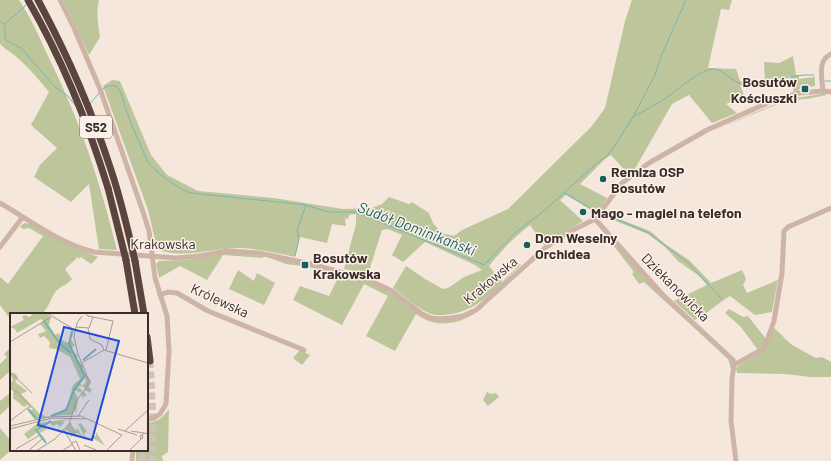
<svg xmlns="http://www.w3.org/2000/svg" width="831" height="461" font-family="Barlow,sans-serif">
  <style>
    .green { fill: #bcc69a }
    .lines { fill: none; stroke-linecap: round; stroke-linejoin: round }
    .stream { stroke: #78b5b1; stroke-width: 1 }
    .highway-tunnel { stroke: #d0c2b8; stroke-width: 7; stroke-dasharray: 7 3.5; stroke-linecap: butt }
    .minor { stroke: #ceb4a7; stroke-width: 5 }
    .highway { stroke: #5c443e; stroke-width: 7 }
    .highway-bridge { stroke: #5c443e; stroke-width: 7 }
    .poi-dot { fill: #19605d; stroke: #fcf1ea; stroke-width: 1.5 }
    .labels { text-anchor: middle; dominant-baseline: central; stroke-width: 3; stroke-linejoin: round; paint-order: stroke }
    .shield { fill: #fcf1ea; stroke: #746762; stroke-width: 1 }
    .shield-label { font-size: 13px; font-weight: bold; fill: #3a2c28 }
    .poi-label { font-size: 14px; font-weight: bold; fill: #3a2c28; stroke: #fcf1ea; text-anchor: start }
    .street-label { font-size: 14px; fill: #3a2c28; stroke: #fcf1ea }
    .water-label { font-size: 15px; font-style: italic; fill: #19605d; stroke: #fcf1ea }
    .inset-river { fill: none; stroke: #78b5b1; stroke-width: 2 }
    .inset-road { fill: none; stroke: #aa9c94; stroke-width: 1 }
    .view { fill: #1d4ed8; fill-opacity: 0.15; stroke: #1d4ed8; stroke-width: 2 }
    .inset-edge { fill: none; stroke: #3a2c28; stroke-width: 2 }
  </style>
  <rect width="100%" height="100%" fill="#f5e7dc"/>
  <g class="green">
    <path d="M0,0H19C30,16 39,36 47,54C79,118 100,181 117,250L99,249L89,184L71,202L34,177L40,165L57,148L31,125L49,92C40,81 31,70 20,60C14,54 6,50 0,44Z"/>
    <path d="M63,0H99C96,12 98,25 100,37L89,55Z"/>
    <path d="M632,0H732L729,10L721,9L708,68L736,69L740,81L753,83L765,81L764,62L779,63L793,56L796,75H799V79L815,77V86L801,88L794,93L790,76L765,81V82L740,85L744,95L726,104L737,113L712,123L689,95L672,104L636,167L629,175L611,155L605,159L580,184L607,198L598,211L596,213L566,195L560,200L583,221L544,245L530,225C514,237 502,250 489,266L502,282L520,264L521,265C500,284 481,309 452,314C445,315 438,316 431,314C417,309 405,296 393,288L406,266L425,279L443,289L448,288L464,277L482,270L475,265L425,242L403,262L392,255L402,235L388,229L382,230L368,274L344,269L356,224V214L349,215L348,219L345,218L346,226L332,224L327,243L300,237L295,257C277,253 260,249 241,248C219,247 175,261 157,248L148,210L103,86L112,80L120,81L151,155L167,175L198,191L274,198L343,209L372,208L382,204L389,197L409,204L412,202L429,213L433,223L441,233L454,236L462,230L508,209L592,126L605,108L625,21Z"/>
    <path d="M826,93V95C812,99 797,99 783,102L709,132L785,100Z"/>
    <path d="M609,215L650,231L665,244L689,260L711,283L742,270L746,279L743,285L747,293L778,280L772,312L755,315L730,296C718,303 708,313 695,320L674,301L707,285L699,276L678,261L665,247L648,234L608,218Z"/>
    <path d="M25,223L30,224L64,243L98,257L91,264L81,257L79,259L78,257L65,269L72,279C68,284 61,286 56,291C51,298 49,307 42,314H14L13,312L8,316L0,305V277L8,284L43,236L29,228L23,229L20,226Z"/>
    <path d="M606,236L732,361V366L731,369L728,359L644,282L639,284L632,274L634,272Z"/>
    <path d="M228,252L264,256L263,258L223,255L207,280L180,266L159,278L156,264L159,261L187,260Z"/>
    <path d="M270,257L312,266L378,285L432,320L476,312L485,306C465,323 439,331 416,314L395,351L366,336L388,296L364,284L342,325L293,300L300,286L329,296L339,276L309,267L286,264L270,258Z"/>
    <path d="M238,270L254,281L257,273L275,283L264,305L229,289Z"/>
    <path d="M729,309L743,317L748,316L766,339L763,346L758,350L740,326L725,313Z"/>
    <path d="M774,328L792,345L816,358L822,357L831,362V377H811L785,374L737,373L736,368L740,365L760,353Z"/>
    <path d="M11,347V370L0,380V364L7,357L4,354Z"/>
    <path d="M300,350L310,355L302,365L293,358Z"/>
    <path d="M11,392V405L0,415V401Z"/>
    <path d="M487,392L491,394L496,393L499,397L488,406L483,400Z"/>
    <path d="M169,409L168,452L162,456L163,461H136V450H147V422C158,423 163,417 169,409Z"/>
    <path d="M0,428L11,441V450L0,460Z"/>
  </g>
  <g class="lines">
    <g class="stream">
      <path d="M0,21L5,26V38L7,41L21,48L55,87L68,96L75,105"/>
      <path d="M4,24L19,12L27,4"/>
      <path d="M825,81H831"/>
      <path d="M103,89C107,86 112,84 117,87C122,92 124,104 126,110C133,128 140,145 148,162C154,171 182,192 192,193L306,205L328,212H356L484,265L515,233L544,211L596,164L607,156L612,150L633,117L654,77L662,54L686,0"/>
      <path d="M90,104L99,93"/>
      <path d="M633,117C644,111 655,105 666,98C678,90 701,68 715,69C723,69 737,88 751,86C774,82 790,74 814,75"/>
      <path d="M565,193L597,212"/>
      <path d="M609,216L649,233L687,262L722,299"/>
      <path d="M295,256L299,239L297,230L306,205"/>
    </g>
    <g class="highway-tunnel">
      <path d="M150,361L153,419L152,461"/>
      <path d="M142,461L143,450"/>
    </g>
    <g class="minor">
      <path d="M60,0L74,28L100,89L142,209L149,231L155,278L167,316L169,351L166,404L160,414L154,418L147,419"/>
      <path d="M823,91C822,78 817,60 831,54"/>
      <path d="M0,203C31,221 59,243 94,252L176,258L199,256L228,251L259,253L311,264L369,280L392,291L422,314L431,318L440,319L451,318L463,316L476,310L545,248L567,233L595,219L622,183L649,163L707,130L772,101L799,93L823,91L831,92"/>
      <path d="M595,219L663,295L733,360L734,365L732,379L731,421L736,461"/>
      <path d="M0,247L22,218"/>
      <path d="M160,295L168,292L177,293L208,311L304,350"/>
      <path d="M734,365L763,349L768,338L774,321L782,273L784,231L788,227L831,208"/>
      <path d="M132,461L133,450"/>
    </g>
    <g class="highway">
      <path d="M28,0C62,59 88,123 108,188"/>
      <path d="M126,260L135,314"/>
      <path d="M135,261L144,314"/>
      <path d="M147,337L150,361"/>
    </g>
    <g class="highway-bridge">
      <path d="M38,0C67,54 92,111 111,170C121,200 128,230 135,261"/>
      <path d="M108,188L126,260"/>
    </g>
  </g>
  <g class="poi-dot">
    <rect x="801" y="85" width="8" height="8" rx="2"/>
    <circle cx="603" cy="179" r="4"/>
    <circle cx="583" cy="212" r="4"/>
    <circle cx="527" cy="245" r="4"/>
    <rect x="301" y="261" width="8" height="8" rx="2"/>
  </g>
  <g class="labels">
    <rect class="shield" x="80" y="116" width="32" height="22" rx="3"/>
    <g class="shield-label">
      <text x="96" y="127">S52</text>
    </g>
    <g class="poi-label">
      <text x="797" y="81" text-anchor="end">Bosutów<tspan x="797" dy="16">Kościuszki</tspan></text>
      <text x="611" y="171">Remiza OSP<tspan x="611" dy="16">Bosutów</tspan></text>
      <text x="591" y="212">Mago - magiel na telefon</text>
      <text x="535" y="237">Dom Weselny<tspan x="535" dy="16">Orchidea</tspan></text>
      <text x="313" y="257">Bosutów<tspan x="313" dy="16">Krakowska</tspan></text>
    </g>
    <g class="street-label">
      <text x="163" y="243">Krakowska</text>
      <text transform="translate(490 280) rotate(-40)">Krakowska</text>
      <text transform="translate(676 287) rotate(45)">Dziekanowicka</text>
      <text transform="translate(220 300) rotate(25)">Królewska</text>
    </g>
    <g class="water-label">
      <text transform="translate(417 228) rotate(21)">Sudół Dominikański</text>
    </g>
  </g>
  <g transform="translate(10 313)">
    <rect width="138" height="138" fill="#f5e7dc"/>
    <path d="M23,0H36L41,4L39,12L45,22L49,20L52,27L58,30L62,25L60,20L64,18L61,27L65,32L61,36L68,43L66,45L68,49L72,48L69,51L73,50L74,55L71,57L79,65V72L80,64L81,68L80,71L78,73L82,77L79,80L75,76L73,78L77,82L71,86L73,83L71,81L75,75L72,73L76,69L75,64L70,70L72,73L67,74L72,77L71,80L64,77L68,85L66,102L65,96L62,102L41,103L57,95L63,72L70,66L60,44L46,36L39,35L40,29L34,23L30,25L28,21L36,18L30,11L33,8L31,6L7,20L5,16L0,14L14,7L12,4L14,2L20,4ZM0,59L6,61L8,65L5,69L17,78L11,81L29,100L37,104L24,106L17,96L19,95L20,98L23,95H20L19,91L14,94L3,85L4,79L0,76V69L3,68ZM61,106L53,108L54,110L50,114L47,111L43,113L40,110L33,114L37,116L30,120L35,126L36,131L28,119L18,126L14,121L28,110ZM61,109L62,113L67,118V114L73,125L68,120L60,124L61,120L55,116ZM71,110L80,123H86V119L95,133L80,123L77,119L74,120L77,129L68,111Z" fill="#bcc69a"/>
    <path class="inset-river" d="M34,8L50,31L61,40M73,47L86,36M18,96L27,106M41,103L56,97L64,77L75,63L59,31L62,18M36,130L26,117L41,108"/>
    <path class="inset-road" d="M37,0L65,17M75,0L78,3L103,8L96,37M66,14L79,15L83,4M78,15L80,26L92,32L94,37M0,29L41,4M73,49L94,37L138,50M0,59L22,80M68,103L79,87M0,108L20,93L5,77L4,82M0,113L38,104L71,103L112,122M0,116L42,105L75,106M108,116L127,122M54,117L66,138H86M115,118L138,97M121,118L134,120M132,122L133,125L131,126L130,123L135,120L138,121M62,130L66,128L70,137M74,132L86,137M6,136L30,122M18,138L32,126M26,138L45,126L59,111L67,87L80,70L68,41L64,24L67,10L72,3M52,138L63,131M96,138L112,122M119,138L131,126"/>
    <path class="view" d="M54,14L109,28L82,127L28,112Z"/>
    <rect width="138" height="138" class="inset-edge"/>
  </g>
</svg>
